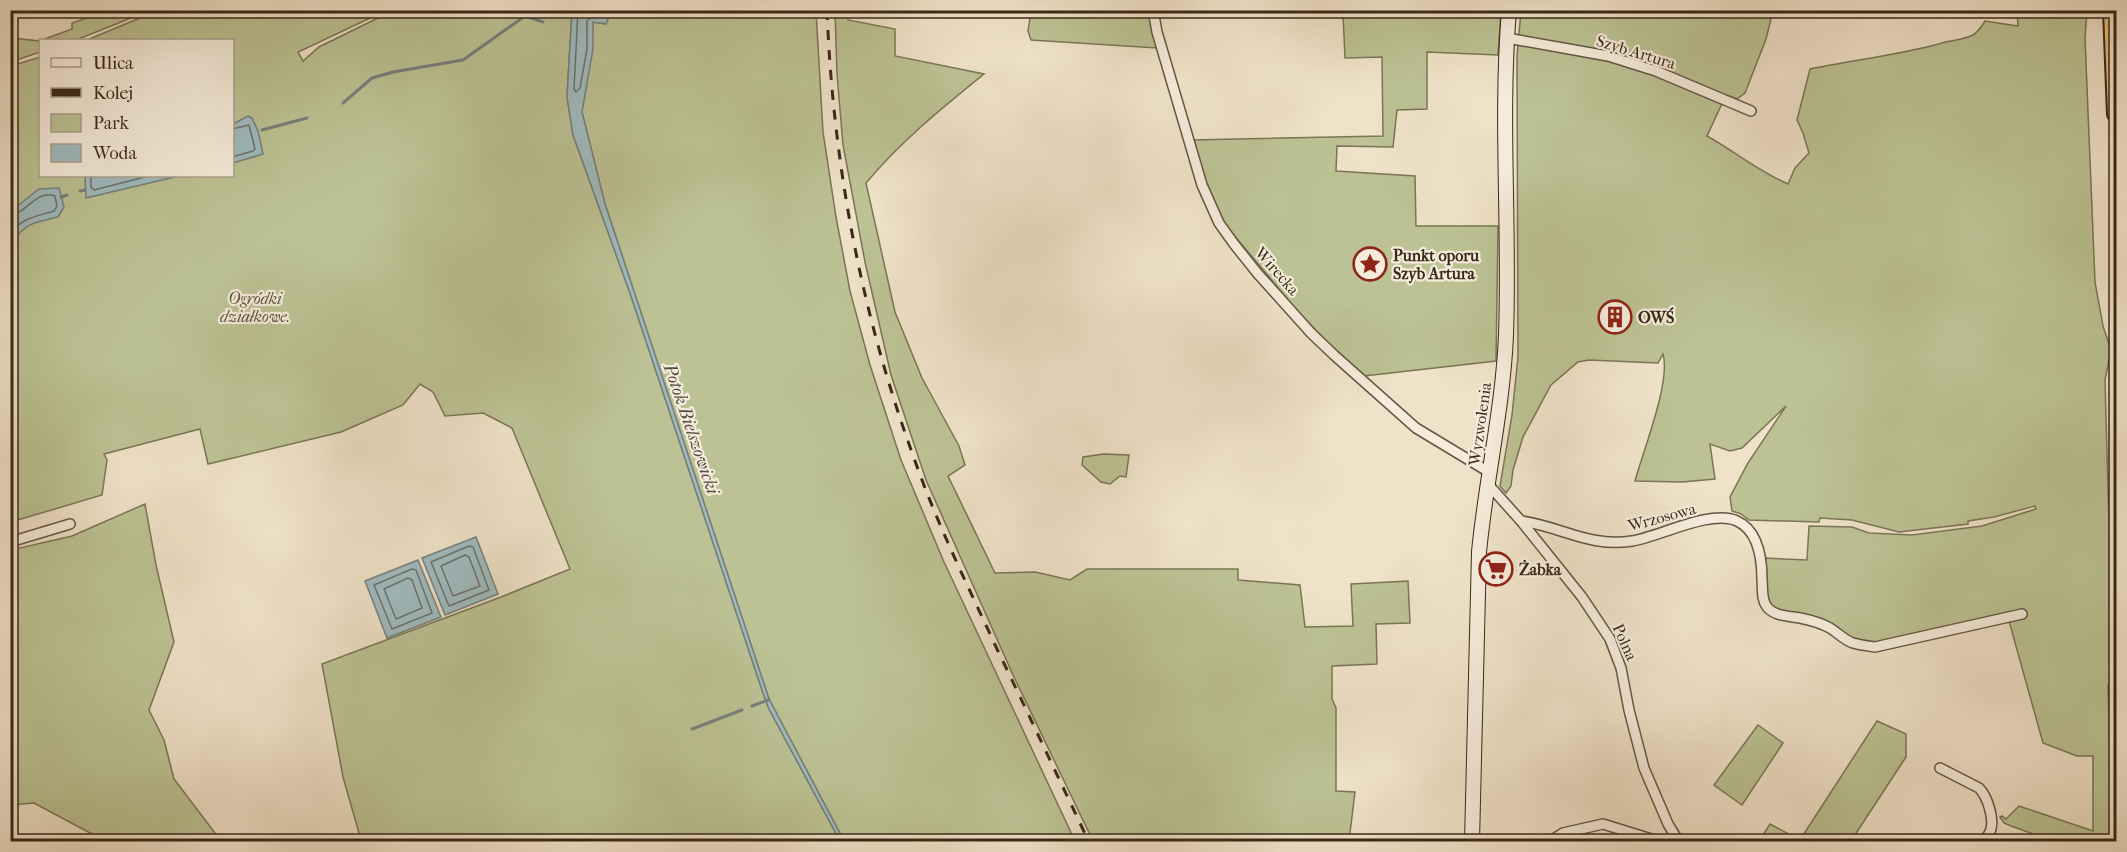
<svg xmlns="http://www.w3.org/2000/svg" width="2127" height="852" font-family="'IM FELL French Canon',serif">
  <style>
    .green { fill: #bcc294; stroke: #7a7556; stroke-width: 1.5 }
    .water { fill: #9fbbc0; stroke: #76807c; stroke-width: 1.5 }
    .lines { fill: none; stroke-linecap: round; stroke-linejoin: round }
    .shore { stroke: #6c726c; stroke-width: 1.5 }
    .stream { stroke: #76807c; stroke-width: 3 }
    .street-casing { stroke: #665643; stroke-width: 12 }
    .secondary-casing { stroke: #392817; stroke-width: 16 }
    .highway-casing { stroke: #392817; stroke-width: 20 }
    .street { stroke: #f5ecdb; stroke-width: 9 }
    .secondary { stroke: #f5ecdb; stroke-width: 14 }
    .highway { stroke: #e8c184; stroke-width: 16 }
    .rail { stroke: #392817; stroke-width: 3; stroke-dasharray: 10 10; stroke-linecap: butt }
    .labels { text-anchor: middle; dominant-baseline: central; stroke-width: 4.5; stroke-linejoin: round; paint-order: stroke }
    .street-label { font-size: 16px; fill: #392817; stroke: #f5ecdb }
    .poi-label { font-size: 16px; font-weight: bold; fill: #392817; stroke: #f5ecdb; text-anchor: start }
    .park-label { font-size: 16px; font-style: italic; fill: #5a4e36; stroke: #f5ecdb }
    .water-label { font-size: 18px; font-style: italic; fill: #524d41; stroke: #f5ecdb }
  </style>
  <rect width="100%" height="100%" fill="#efe2c8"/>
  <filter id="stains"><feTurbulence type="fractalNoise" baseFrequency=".00333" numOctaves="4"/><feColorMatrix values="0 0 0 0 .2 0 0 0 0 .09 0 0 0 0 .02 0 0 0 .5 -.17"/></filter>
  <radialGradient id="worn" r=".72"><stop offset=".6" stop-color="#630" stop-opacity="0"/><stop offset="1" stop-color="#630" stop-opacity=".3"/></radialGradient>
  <g class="green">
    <path d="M108,11H385L298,52L303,61L319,47L392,11H572L567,97L573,135L631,296L763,693L769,709L840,841H359V833L343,777L322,664L501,597L570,569L512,428L483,413L445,416L433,392L420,384L403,405L341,432L208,464L200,429L104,454L107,460L102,495L11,522V66L40,57V176H232V40H87L147,15L146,12L76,40H42L72,29V23Z"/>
    <path d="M611,11H816L823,132L836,217L850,291L870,365L901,460L944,562L1075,841H844L769,699L605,204L582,112L593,22L606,24Z"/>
    <path d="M835,11H848V20L895,29V56L984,74C942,108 901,141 866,183L895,312L922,378L959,446L965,465L948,476L995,573L1035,572L1070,580L1087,569H1238V580L1300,585L1305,627L1353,626L1351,584L1408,581L1410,623L1376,624L1377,664L1332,666V699L1336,708V791L1355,792L1349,841H1093L1013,675L926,480L891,375L865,262L843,145L837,74Z"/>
    <path d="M1031,11H1149L1157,48L1031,40L1028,31Z"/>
    <path d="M1311,11H1501L1498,55L1427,52V109L1397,110L1393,147L1337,146L1336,171L1415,176L1416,226H1498L1496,361L1364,376L1325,340L1301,315L1222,221L1201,171L1192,140L1383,136L1382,57L1345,58L1343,14L1311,16Z"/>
    <path d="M1521,11H1773L1766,39L1745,93L1737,99L1726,95L1707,136C1734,151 1760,172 1788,184L1795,168L1809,153L1803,133L1797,120L1810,69C1853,60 1900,55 1942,43C1952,40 1963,40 1973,35C1978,32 1982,26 1985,21L2018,26L2017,11H2087L2085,38L2095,282L2103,326L2111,350L2105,380L2109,524V662L2114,674L2108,685L2112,841H2053L2011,826L2004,823L2000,817L2002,816L2006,819L2019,806L2093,831V756H2077L2043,743L2009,621L1879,643L1857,642L1772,608L1767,600L1764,558L1807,560L1809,526L1852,527L1869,533L1912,535L1982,526L2036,509L2035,506L1994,517L1968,521V524L1899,532L1852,520L1820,518L1819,522L1749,520L1741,514L1732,511L1730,497L1748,463L1786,406L1742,448L1730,451L1710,444L1715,479L1682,482L1635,481C1643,451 1671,382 1663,354L1658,363L1589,360L1578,362L1551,385L1523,437L1513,470L1511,486L1506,493L1500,486L1512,415L1518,357L1517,56Z"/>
    <path d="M11,38L40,41V52L11,62Z"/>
    <path d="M1104,454L1129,455L1126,477L1120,476L1110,484L1101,482L1082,465L1083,457Z"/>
    <path d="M145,504L156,565L174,642L149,710L164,740L174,779L221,841H105L34,803L11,805V550L72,536Z"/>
    <path d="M1877,721L1906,734V757L1851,841H1759L1770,824L1800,840Z"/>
    <path d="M1758,725L1783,743L1742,805L1714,785Z"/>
  </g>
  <g class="water">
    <path d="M572,11H611L606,24L593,22V49L582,112L605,204L769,699L844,841H840L769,709L763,693L631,296L573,135L567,97Z"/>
    <path d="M248,116L252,118L258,131L263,154L233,163V124Z"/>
    <path d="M88,176H179L86,198L85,177Z"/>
    <path d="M59,188L64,207L58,217C33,223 26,222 11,244V211L39,189Z"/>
    <path d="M476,537L498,594L445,615L422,558Z"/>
    <path d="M418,560L441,617L387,638L365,581Z"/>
  </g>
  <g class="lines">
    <g class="shore">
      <path d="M578,10L574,89L576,92L580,88L587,49V21L592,16H602L605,10"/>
      <path d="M232,129L249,125L255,149L253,151L232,157"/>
      <path d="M91,176V187L94,190L149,176"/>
      <path d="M10,215C28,213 36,189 55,196L57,206L54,211C37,216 22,218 10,233"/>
      <path d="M469,546L473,547L489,590L449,606L431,562Z"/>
      <path d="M465,555L469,557L480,586L453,596L441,566Z"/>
      <path d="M412,569L416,570L432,613L392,629L374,585Z"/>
      <path d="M408,578L412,580L422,608L396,619L384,589Z"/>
    </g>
    <g class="stream">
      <path d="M343,103L372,78L393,72L463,60L525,16L543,22"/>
      <path d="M262,130L307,118"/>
      <path d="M80,191L85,190"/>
      <path d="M61,197L67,195"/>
      <path d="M752,706L768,700"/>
      <path d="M692,729L742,710"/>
    </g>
    <g class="street-casing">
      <g id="street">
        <path d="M1153,10L1157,32L1202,185L1219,223L1234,244L1258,274L1311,333L1334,355L1416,428L1489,472"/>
        <path d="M1507,38L1608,56L1656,71L1751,111"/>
        <path d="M1487,483L1521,521L1582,597L1610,639L1621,668L1629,710L1644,768L1668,824L1679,842"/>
        <path d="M1521,521C1560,526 1590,548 1632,541C1659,537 1710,509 1737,521C1759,531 1762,559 1762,580C1763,589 1761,599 1767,607C1774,616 1789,616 1800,618C1810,620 1821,623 1830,628C1838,633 1844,640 1853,643C1860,645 1868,646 1875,647L2022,614"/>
        <path d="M10,542L70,524"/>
        <path d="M1940,768L1979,788C1987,796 1994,817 1991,829C1990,833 1986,838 1984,842"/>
        <path d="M1549,842L1563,833L1603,824L1661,842"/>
      </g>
    </g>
    <g class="secondary-casing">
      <path id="secondary" d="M1472,842L1479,552C1486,479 1503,408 1506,335C1510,227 1500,118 1509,10"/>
    </g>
    <g class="highway-casing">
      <path id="highway" d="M2112,10L2116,114"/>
    </g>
    <use href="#street" class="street"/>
    <use href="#secondary" class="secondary"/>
    <use href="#highway" class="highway"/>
    <path class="rail" d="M827,10C833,164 861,313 914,458C937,524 968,586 997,649C1028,713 1058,777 1089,842"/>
  </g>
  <defs>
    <g id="sight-ring" transform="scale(1.725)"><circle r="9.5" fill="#f5ecdb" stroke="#8f2418" stroke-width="1.5"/><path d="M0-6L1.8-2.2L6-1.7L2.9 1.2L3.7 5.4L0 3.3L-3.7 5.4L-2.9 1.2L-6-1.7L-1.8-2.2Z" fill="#8f2418"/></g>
    <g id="building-ring" transform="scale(1.725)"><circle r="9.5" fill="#f5ecdb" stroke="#8f2418" stroke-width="1.5"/><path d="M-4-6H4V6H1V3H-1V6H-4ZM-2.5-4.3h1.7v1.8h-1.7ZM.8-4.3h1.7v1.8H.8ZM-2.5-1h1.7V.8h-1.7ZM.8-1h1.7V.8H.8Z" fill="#8f2418"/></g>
    <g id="supermarket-ring" transform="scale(1.725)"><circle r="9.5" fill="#f5ecdb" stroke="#8f2418" stroke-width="1.5"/><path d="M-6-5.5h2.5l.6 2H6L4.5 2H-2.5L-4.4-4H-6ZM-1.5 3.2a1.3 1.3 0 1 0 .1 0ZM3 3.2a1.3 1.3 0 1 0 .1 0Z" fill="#8f2418"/></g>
  </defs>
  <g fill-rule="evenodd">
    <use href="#sight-ring" x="1370" y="264"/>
    <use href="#building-ring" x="1615" y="317"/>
    <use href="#supermarket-ring" x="1496" y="569"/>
  </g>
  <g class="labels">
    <g class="street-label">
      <text transform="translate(1636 52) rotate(17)">Szyb Artura</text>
      <text transform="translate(1277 271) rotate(49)">Wirecka</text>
      <text transform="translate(1480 424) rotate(-82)">Wyzwolenia</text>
      <text transform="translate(1662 517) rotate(-15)">Wrzosowa</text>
      <text transform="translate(1625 642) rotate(66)">Polna</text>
    </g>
    <g class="poi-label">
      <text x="1393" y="255">Punkt oporu<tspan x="1393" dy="18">Szyb Artura</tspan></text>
      <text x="1638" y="317">OWŚ</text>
      <text x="1519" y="569">Żabka</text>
    </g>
    <g class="park-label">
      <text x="255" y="298">Ogródki<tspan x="255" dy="18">działkowe.</tspan></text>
    </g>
    <g class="water-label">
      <text transform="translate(691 429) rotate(71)">Potok Bielszowicki</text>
    </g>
  </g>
  <rect width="2127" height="852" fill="none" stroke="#efe2c8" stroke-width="36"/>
  <rect x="12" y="12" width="2103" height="828" fill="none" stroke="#392817" stroke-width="3"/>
  <rect x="18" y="18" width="2091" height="816" fill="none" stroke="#392817" stroke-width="1.5"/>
  <rect x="39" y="39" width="195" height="138" fill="#f5ecdb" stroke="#aa9e8d" stroke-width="1.5"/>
  <rect x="51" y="58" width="30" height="9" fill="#f5ecdb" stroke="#aa9e8d" stroke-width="1.5"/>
  <text x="93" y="69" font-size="18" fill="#392817">Ulica</text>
  <rect x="51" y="88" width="30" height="9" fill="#392817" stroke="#aa9e8d" stroke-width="1.5"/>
  <text x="93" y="99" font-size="18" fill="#392817">Kolej</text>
  <rect x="51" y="114" width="30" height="18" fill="#bcc294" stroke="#aa9e8d" stroke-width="1.5"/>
  <text x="93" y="129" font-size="18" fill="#392817">Park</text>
  <rect x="51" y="144" width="30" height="18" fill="#9fbbc0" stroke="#aa9e8d" stroke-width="1.5"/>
  <text x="93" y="159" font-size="18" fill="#392817">Woda</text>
  <rect width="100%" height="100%" filter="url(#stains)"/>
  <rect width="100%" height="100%" fill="url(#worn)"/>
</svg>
